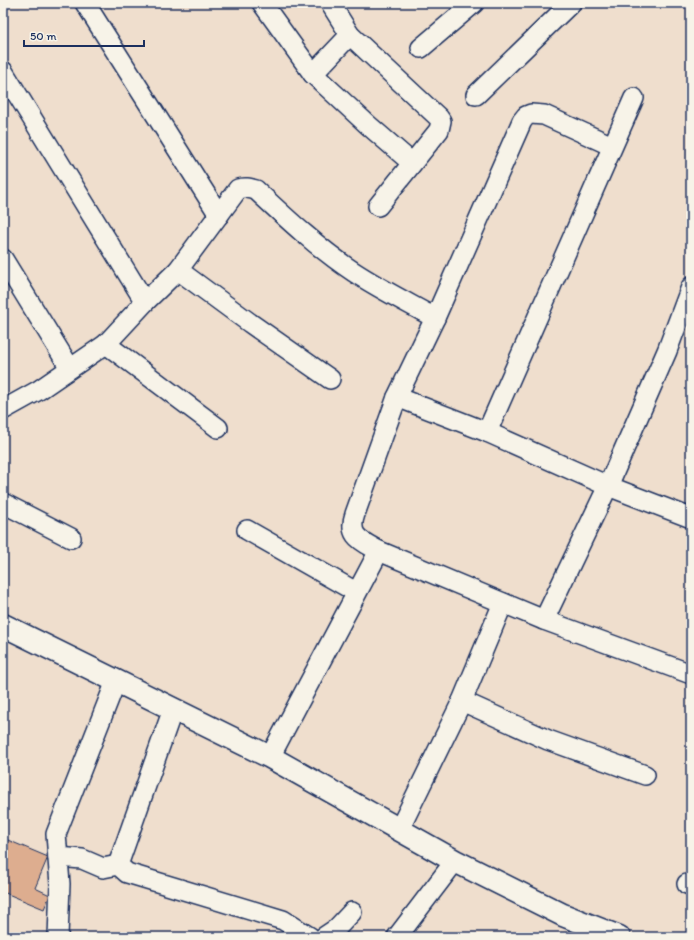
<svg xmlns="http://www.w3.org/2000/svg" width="694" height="940" font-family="Itim,sans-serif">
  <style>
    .building { fill: #ddad8f; stroke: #1b2f5e }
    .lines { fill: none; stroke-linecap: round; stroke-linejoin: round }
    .street-casing { stroke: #1b2f5e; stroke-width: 22 }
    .secondary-casing { stroke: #1b2f5e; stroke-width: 25 }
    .street { stroke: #f7f3e8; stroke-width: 19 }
    .secondary { stroke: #f7f3e8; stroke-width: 22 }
  </style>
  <rect width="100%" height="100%" fill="#efdecd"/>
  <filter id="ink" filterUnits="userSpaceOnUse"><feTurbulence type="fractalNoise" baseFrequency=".025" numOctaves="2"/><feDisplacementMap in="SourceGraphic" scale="8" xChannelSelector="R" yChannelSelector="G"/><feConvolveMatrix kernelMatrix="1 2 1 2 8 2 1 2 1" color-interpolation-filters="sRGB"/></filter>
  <g filter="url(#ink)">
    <path class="building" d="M3,838L48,857L35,888L50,895L44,909L3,892Z"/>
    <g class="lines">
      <g class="street-casing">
        <g id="street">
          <path d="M85,3L219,215"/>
          <path d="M262,3L313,74L367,124L412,163"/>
          <path d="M330,3L350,35L439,118L441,121L439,130L378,206"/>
          <path d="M421,48L474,3"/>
          <path d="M3,71L145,302"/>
          <path d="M313,74L350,35"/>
          <path d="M476,95L571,3"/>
          <path d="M612,146L544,115L531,114L526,116L522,121L435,318L397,397L355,514C347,537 362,541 379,551L544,620L691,674"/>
          <path d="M3,259L70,368"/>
          <path d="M178,270L250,323L330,379"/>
          <path d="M106,344L218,428"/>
          <path d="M397,397L487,432L608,486L691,518"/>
          <path d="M3,410L39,390L106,344L145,302L178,270L238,189C245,187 249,188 256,190C286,218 319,249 354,272C380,289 408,303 435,318"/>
          <path d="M487,432L634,98"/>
          <path d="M3,503L71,538"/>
          <path d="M247,530L356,592"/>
          <path d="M544,620L608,486L667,351L691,287"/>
          <path d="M462,701L548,740L645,775"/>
          <path d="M270,757L379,551"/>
          <path d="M399,830L462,701L503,603"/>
          <path d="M58,857L82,859L103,868L118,865"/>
          <path d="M118,865L127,873L283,920L310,937"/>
          <path d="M118,865L173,709"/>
          <path d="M687,884L691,885"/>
          <path d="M58,937L60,884L56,834L116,681"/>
          <path d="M324,937L336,929L352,912"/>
          <path d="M397,937L455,861"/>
        </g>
      </g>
      <g class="secondary-casing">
        <path id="secondary" d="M3,625L270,757L455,861L563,915L619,937"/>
      </g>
      <use href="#street" class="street"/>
      <use href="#secondary" class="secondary"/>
    </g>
  </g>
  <rect width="694" height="940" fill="none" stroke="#f7f3e8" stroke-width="16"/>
  <rect x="8" y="8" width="678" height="924" fill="none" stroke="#1b2f5e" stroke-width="1.5" filter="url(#ink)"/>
  <path d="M24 40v6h120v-6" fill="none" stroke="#1b2f5e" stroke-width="2"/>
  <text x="30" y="40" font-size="12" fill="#1b2f5e" stroke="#f7f3e8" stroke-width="3" paint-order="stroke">50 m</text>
</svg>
